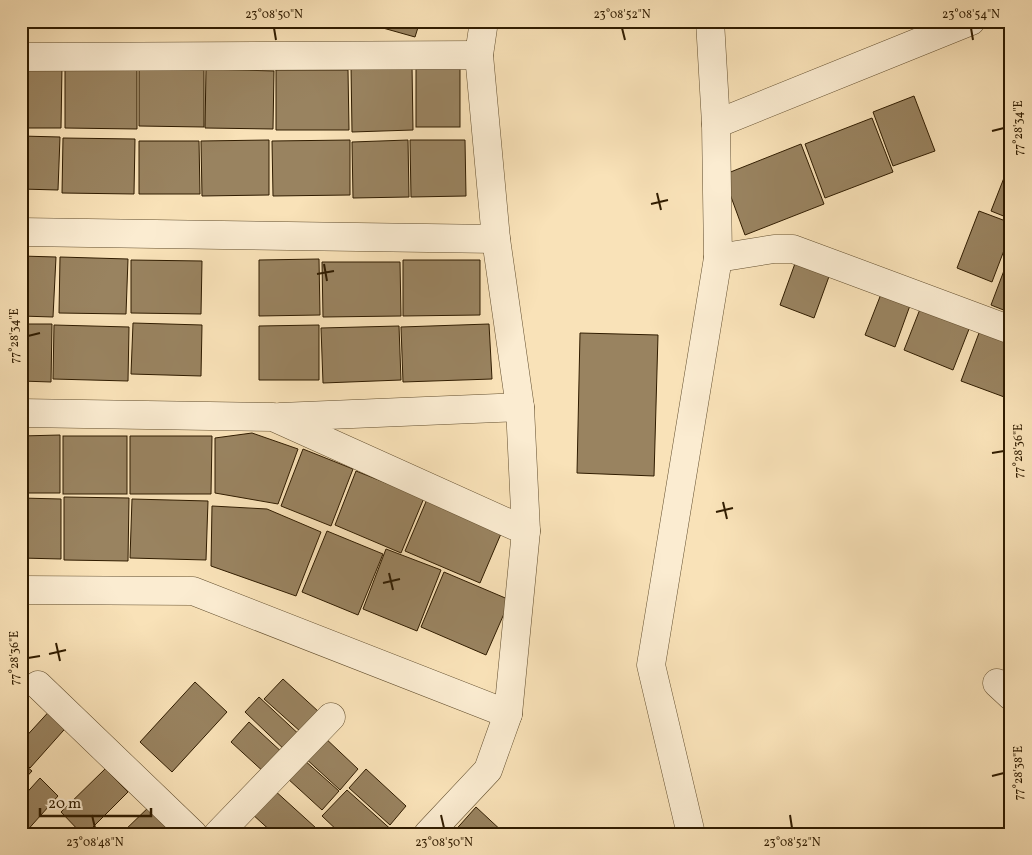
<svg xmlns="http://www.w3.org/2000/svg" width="1032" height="855" font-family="Vollkorn,serif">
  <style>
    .building { fill: #998360; stroke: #301c00 }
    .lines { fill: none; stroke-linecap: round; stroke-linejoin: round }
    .minor-casing { stroke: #624e2e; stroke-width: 29 }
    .minor { stroke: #fbecd1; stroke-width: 28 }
    .ticks { fill: none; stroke: #301c00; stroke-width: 2 }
    .neatline { fill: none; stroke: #301c00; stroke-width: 2 }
    .ticks-label { font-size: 12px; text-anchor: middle; fill: #301c00 }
  </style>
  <rect width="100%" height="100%" fill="#f9e2b8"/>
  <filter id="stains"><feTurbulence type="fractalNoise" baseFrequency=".004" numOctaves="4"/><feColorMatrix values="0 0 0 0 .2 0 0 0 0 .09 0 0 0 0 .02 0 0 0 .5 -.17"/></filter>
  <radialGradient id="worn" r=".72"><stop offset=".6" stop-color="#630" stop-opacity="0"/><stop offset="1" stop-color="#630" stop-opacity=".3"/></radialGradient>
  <g class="building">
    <path d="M358,21H420L415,37Z"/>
    <path d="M21,65L62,66L61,128H21Z"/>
    <path d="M412,65L413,130L352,132L351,66Z"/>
    <path d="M65,68H137V129L65,128Z"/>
    <path d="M206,69L274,71L273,129L205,128Z"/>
    <rect x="416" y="69" width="44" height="58"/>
    <path d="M139,70H204V127L139,126Z"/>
    <path d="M276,70H348L349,130H276Z"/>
    <path d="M914,96L935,151L893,166L873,112Z"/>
    <path d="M872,118L893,172L825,198L805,144Z"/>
    <path d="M21,136L60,137L58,190L21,189Z"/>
    <path d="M63,138L135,139L134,194L62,193Z"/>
    <path d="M269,140V195L202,196L201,141Z"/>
    <path d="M350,140V195L273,196L272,141Z"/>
    <path d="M408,140L409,197L353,198L352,142Z"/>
    <path d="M410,140H465L466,196L411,197Z"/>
    <path d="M139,141H199L200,194H139Z"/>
    <path d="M801,144L824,204L745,235L723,175Z"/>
    <path d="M1011,160V219L991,211Z"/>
    <path d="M979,211L1011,223V232L992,282L957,268Z"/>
    <path d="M1011,252V313L991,305Z"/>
    <path d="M21,256L56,257L53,317L21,316Z"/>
    <path d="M60,257L128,259L126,314L59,313Z"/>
    <path d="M797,258L831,271L814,318L780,305Z"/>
    <path d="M319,259L320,315L259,316V260Z"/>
    <path d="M131,260L202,261L201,314L131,313Z"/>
    <path d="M403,260H480V315L403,316Z"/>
    <path d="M322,262H400L401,316L323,317Z"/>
    <path d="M883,289L912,300L895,347L865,335Z"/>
    <path d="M922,304L971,324L953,370L904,350Z"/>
    <path d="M133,323L202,325L201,376L131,374Z"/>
    <path d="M21,324H52L51,382L21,381Z"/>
    <path d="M489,324L492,379L403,382L401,327Z"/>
    <path d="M54,325L129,327L128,381L53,379Z"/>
    <path d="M319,325V380H259V326Z"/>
    <path d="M982,325L1011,336V386L1007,398L961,381Z"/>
    <path d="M399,326L401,380L323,383L321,328Z"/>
    <path d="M580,333L658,335L654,476L577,473Z"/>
    <path d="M252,433L298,449L278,504L215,493V438Z"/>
    <path d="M60,435V493H21V436Z"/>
    <rect x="63" y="436" width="64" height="58"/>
    <path d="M130,436H212L211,494H130Z"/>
    <path d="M303,449L353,469L331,526L281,506Z"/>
    <path d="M356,471L424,498L401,553L335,525Z"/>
    <path d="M64,497L129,498L128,561L64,560Z"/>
    <path d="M428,497L503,529L480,583L405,551Z"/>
    <path d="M21,498L61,499V559L21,558Z"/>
    <path d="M132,499L208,501L206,560L130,558Z"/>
    <path d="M212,506L267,509L321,532L296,596L211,566Z"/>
    <path d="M327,531L383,554L358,615L302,592Z"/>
    <path d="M386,549L441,570L417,631L363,609Z"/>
    <path d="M444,572L510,600L486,655L421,627Z"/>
    <path d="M283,679L319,712L301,732L264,699Z"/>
    <path d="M195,682L227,712L172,772L140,742Z"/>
    <path d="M21,683L29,689L21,698Z"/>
    <path d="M259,697L304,739L289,754L245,712Z"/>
    <path d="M54,706L71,722L30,768L21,759V742Z"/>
    <path d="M249,722L284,754L266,774L231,742Z"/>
    <path d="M322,735L358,769L340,790L303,756Z"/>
    <path d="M303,759L339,791L322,810L287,778Z"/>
    <path d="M21,762L32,771L21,783Z"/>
    <path d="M105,769L128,792L86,834H82L61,812Z"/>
    <path d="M366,769L406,806L390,825L349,788Z"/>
    <path d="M40,778L58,796L24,834H21V799Z"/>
    <path d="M273,789L316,828L311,834H274L251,813Z"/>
    <path d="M347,790L395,833V834H341L322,816Z"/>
    <path d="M154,802L184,834H121Z"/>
    <path d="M476,807L505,834H452Z"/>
  </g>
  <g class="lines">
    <g class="minor-casing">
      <g id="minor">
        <path d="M479,55L484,21"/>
        <path d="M21,57L479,55L496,239L520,407L526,531L508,714L488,770L428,834"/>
        <path d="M716,124L971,21"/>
        <path d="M21,232L496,239"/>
        <path d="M718,258L774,249H793L1011,330"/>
        <path d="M21,413L273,417L526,531"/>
        <path d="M280,417L520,407"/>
        <path d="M21,590L193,591L508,714"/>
        <path d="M997,683L1011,696"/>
        <path d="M38,685L193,834"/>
        <path d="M218,834L331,717"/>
        <path d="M691,834L651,665L718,258L716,124L710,21"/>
      </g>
    </g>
    <use href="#minor" class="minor"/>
  </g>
  <path class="ticks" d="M274,28L276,40M622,28L625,40M971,28L973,40M992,131L1004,128M657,193L661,210M651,204L668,200M324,264L327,281M317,274L334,271M28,336L40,333M992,453L1004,451M723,502L727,519M716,512L733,508M389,573L393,590M383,583L400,579M56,643L60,661M49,654L66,650M28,658L40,656M992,776L1004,773M92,815L95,828M441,815L444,828M790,815L792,828"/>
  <rect width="1032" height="855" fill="none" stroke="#f9e2b8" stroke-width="55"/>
  <path d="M40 808v8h111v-8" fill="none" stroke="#301c00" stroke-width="2.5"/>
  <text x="48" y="808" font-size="15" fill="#301c00" stroke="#fbecd1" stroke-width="4" paint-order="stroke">20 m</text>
  <rect x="28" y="28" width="976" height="800" class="neatline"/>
  <g class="ticks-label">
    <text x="274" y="18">23°08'50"N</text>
    <text x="622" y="18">23°08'52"N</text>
    <text x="971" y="18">23°08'54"N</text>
    <text transform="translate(1018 128) rotate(-90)" y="4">77°28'34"E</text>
    <text transform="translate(14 336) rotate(-90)" y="4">77°28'34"E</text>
    <text transform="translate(1018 451) rotate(-90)" y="4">77°28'36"E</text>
    <text transform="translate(14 658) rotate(-90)" y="4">77°28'36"E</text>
    <text transform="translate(1018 773) rotate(-90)" y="4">77°28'38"E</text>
    <text x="95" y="846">23°08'48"N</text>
    <text x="444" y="846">23°08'50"N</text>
    <text x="792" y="846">23°08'52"N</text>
  </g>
  <rect width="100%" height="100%" filter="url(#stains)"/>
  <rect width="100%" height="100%" fill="url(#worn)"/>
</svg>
